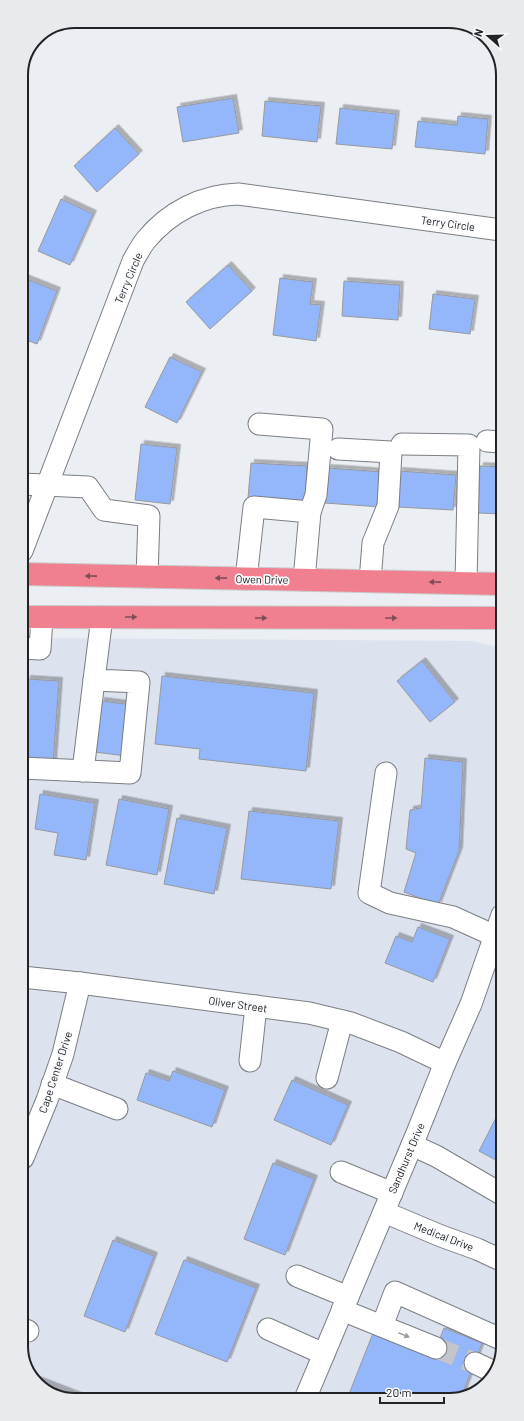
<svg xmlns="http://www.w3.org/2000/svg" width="524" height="1421" font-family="Barlow,sans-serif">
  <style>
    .built { fill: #dce2ee }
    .building { fill: #94b6fa; stroke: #97999d; filter: url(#shadow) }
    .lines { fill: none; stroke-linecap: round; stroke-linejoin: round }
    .minor-tunnel { stroke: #c3c5ca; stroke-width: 21; stroke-dasharray: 21 10; stroke-linecap: butt }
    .minor-casing { stroke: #7b7e82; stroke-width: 23 }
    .highway-casing { stroke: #cacacb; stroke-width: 24 }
    .minor { stroke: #fff; stroke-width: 21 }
    .highway { stroke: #f0808f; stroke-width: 22 }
    .oneway { fill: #7f4d55 }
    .oneway2 { fill: #9c9c9d }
    .labels { text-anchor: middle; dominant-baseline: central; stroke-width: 3.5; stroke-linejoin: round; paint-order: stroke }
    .street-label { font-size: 11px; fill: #222325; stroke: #fafbfe }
    .rim { fill: none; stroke: #222325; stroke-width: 2 }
  </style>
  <defs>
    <filter id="shadow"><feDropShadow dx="3.5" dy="-3.5" stdDeviation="0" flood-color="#0004"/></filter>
  </defs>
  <rect width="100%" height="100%" fill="#ebeef3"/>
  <path class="built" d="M22,638L473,641L493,646H502L503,1346L492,1379L463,1398L71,1400L40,1387L23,1360Z"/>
  <g class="building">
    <path d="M233,98L239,133L183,142L177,107Z"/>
    <path d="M265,101L321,106L317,142L262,136Z"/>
    <path d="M340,108L396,114L392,149L336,144Z"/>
    <path d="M458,116L488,119L485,154L415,147L418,121L457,125Z"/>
    <path d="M115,128L139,154L97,192L74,166Z"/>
    <path d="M61,199L93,214L70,265L38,251Z"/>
    <path d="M228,265L252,291L210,329L186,302Z"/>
    <path d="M24,278L57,291L37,344L21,338V285Z"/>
    <path d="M280,278L313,282L310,304L321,305L316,341L273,335Z"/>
    <path d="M344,281L400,285L398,320L342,316Z"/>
    <path d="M433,294L475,299L470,334L429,329Z"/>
    <path d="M170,357L202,372L177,423L145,407Z"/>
    <path d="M141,444L177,448L170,504L135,500Z"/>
    <path d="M251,463L307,466L305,502L248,498Z"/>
    <path d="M480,466L502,467V514L478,513Z"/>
    <path d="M327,468L383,472L381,507L325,503Z"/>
    <path d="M399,471L456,475L453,510L397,507Z"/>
    <path d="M422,661L455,702L430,722L397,681Z"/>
    <path d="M162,676L314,693L306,771L199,759L200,749L155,744Z"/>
    <path d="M27,679L59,681L53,764L22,761V722H24Z"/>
    <path d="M101,701L133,705L126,756L95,752Z"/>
    <path d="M425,758L463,762L459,851L438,905L404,892L416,853L406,849L410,810L421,808Z"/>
    <path d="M40,794L95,803L86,860L54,855L58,833L35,829Z"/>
    <path d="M119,799L169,809L157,875L106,865Z"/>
    <path d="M249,811L339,821L331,889L241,879Z"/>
    <path d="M177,818L227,828L214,894L164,884Z"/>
    <path d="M418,927L450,939L433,982L385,963L396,936L412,942Z"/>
    <path d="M173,1071L225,1090L212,1127L137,1100L146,1073L169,1081Z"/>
    <path d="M292,1080L348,1105L331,1145L274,1120Z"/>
    <path d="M501,1108L503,1109V1164L479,1151Z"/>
    <path d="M273,1163L314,1179L285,1255L244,1239Z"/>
    <path d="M113,1240L154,1256L125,1332L84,1316Z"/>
    <path d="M184,1260L256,1288L227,1362L155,1334Z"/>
    <path d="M375,1328L436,1348L444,1328L482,1343L461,1398L347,1399Z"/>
    <path d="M34,1379L86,1399V1400H71L40,1387Z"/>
  </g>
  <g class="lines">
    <path class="minor-tunnel" d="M436,1348L475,1363"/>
    <g class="minor-casing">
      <g id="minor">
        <path d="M259,424L322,429L316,495L310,512"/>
        <path d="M487,441L502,442"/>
        <path d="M402,444L469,445L466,583"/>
        <path d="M338,449L391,452L388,506L373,543L370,581"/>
        <path d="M22,484L88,487L104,510L149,516L147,577"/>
        <path d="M22,551L133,261C137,254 141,246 146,240C169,212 202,195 238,194L501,230"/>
        <path d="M246,579L254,507L310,512L304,580"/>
        <path d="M22,648L40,649L42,617"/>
        <path d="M22,768L130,773L139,682L94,680L102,617"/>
        <path d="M83,771L94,680"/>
        <path d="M386,773L369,893L390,903L453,917L495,936"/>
        <path d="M22,977L80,983L309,1013L351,1023L401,1042L445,1063"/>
        <path d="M250,1061L256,1006"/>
        <path d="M327,1078L342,1021"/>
        <path d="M52,1084L117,1109"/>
        <path d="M412,1145L436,1156L503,1195"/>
        <path d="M23,1158L47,1100L63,1054L80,983"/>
        <path d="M341,1172L392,1193"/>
        <path d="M384,1212L441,1236L477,1249L503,1261"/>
        <path d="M297,1276L348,1297"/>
        <path d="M342,1310L436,1348"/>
        <path d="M382,1326L395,1292L503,1340"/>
        <path d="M23,1329L28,1331"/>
        <path d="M268,1329L324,1354"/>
        <path d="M475,1363L494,1372"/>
        <path d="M305,1399L417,1133L445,1063L471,1004L502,915"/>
      </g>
    </g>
    <g class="highway-casing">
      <g id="highway">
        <path d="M22,574L502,584"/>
        <path d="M22,617L502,618"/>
      </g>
    </g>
    <use href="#minor" class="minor"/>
    <use href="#highway" class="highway"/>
  </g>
  <defs><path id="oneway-solid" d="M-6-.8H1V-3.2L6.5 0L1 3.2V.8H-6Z"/></defs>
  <g class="oneway">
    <use href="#oneway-solid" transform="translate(91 576) rotate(-179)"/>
    <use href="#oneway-solid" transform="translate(221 578) rotate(-179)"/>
    <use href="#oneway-solid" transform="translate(435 582) rotate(-179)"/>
    <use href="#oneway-solid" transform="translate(131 617)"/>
    <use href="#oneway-solid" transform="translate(261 618)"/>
    <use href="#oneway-solid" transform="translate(391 618)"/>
  </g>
  <use class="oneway2" href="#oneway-solid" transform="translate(404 1335) rotate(22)"/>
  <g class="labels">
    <g class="street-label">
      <text transform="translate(448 223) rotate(8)">Terry Circle</text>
      <text transform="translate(128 278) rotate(-67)">Terry Circle</text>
      <text transform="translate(262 579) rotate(1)">Owen Drive</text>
      <text transform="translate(238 1004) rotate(8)">Oliver Street</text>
      <text transform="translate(55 1072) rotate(-72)">Cape Center Drive</text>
      <text transform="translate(406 1158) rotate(-67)">Sandhurst Drive</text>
      <text transform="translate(444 1236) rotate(21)">Medical Drive</text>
    </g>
  </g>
  <path d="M0 0H524V1421H0ZM75 28H449A47 47 0 0 1 496 75V1346A47 47 0 0 1 449 1393H75A47 47 0 0 1 28 1346V75A47 47 0 0 1 75 28Z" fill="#e9eaed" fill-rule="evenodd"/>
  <path class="rim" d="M75 28H449A47 47 0 0 1 496 75V1346A47 47 0 0 1 449 1393H75A47 47 0 0 1 28 1346V75A47 47 0 0 1 75 28Z"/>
  <g transform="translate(488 36) rotate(290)" stroke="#fafbfe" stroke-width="3" paint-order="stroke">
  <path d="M0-3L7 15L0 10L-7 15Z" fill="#222325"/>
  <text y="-6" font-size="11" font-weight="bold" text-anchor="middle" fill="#222325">N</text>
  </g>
  <path d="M380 1397v6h64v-6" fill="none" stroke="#222325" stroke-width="2"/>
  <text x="386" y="1397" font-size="12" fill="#222325" stroke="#fafbfe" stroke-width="3" paint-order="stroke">20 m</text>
</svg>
